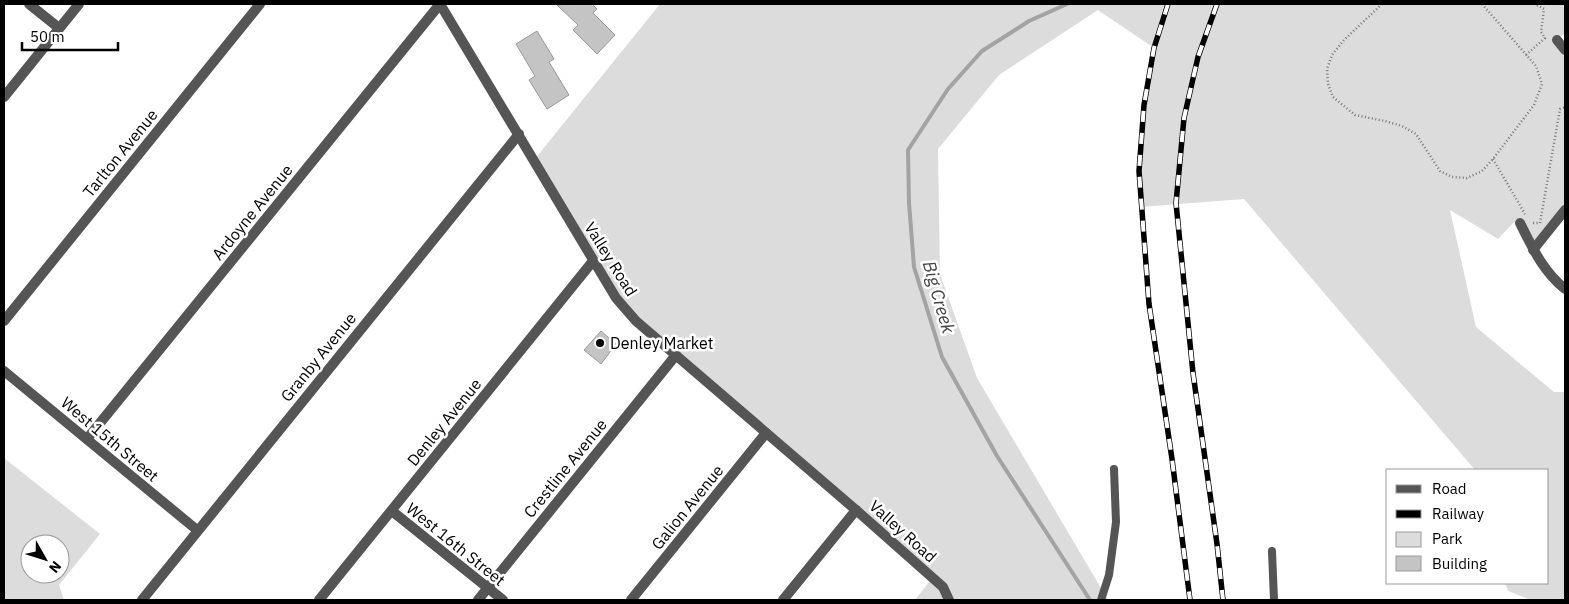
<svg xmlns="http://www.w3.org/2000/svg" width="1569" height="604" font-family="'IBM Plex Sans',sans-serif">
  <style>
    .green { fill: #dcdcdc; fill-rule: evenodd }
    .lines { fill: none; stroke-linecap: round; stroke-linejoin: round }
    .stream { stroke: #a3a3a3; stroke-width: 4 }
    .building { fill: #c4c4c4; stroke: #999 }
    .path { stroke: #777; stroke-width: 2.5; stroke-dasharray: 1 2.5; stroke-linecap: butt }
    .service { stroke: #555; stroke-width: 8 }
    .minor { stroke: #555; stroke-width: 10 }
    .tertiary { stroke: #555; stroke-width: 10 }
    .rail-casing { stroke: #000; stroke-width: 5.5 }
    .rail { stroke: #fff; stroke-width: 4; stroke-dasharray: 11; stroke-linecap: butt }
    .poi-dot { fill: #000; stroke: #fff; stroke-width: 2 }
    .labels { text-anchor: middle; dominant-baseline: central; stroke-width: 5; stroke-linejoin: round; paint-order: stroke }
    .street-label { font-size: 16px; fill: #000; stroke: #fff }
    .poi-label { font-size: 16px; fill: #000; stroke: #fff; text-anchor: start }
    .water-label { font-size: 18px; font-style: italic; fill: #444; stroke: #fff }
  </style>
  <rect width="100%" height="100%" fill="#fff"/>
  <g class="green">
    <path d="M660,4H1565V33L1557,40L1565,50V210L1533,250L1517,219L1498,239L1450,210L1476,327L1554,392H1565V600H1531L1508,591L1505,583H1548V470H1475L1244,199L1141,207L1139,171L1144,105L1154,48L1098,10L999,75L938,149L940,274L977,378L1108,600H915L932,578L633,318L534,160Z"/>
    <path d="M4,458L100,534L59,585L64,600H4ZM30,544H60V574H30Z"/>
  </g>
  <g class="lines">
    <path class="stream" d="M1067,4L1029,21L982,51L948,89L908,150L909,203L914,267L942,357L997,456L1090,600"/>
  </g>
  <g class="building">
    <path d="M556,4H592L597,9L593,13L615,35L597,54L573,30L578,25Z"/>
    <path d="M537,31L554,59L549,62L569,95L547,109L529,80L535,76L516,44Z"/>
    <path d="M601,331L616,344L601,364L584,350Z"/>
  </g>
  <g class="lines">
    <g class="path">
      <path d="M1382,4L1344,40L1332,55L1327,69L1328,84L1333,97L1355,115L1385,121L1402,126L1416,134L1440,171L1452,177L1467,178L1482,171L1493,159L1534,105L1542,84L1536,66L1482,4"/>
      <path d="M1526,55L1545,38L1541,32L1544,9L1535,4"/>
      <path d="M1493,159L1525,214"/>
      <path d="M1533,223H1540L1560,109L1565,107"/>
    </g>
    <g class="service">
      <path d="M1272,551L1274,600"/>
      <path d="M1101,600L1109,575L1116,522L1114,469"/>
    </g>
    <g class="minor">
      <path d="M29,4L59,28"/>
      <path d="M1557,40L1565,50"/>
      <path d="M4,97L79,4"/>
      <path d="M1520,223C1533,249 1543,271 1565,289"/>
      <path d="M1533,250L1565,210"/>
      <path d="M4,321L260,4"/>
      <path d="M4,371L197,530"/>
      <path d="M87,439L440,4"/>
      <path d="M392,511L503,600"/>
      <path d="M142,600L519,134"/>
      <path d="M319,600L593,261"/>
      <path d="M478,600L676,355"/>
      <path d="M631,600L766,433"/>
      <path d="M783,600L856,510"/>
    </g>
    <path class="tertiary" d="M440,4L616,298L636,321L856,510L943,587L949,600"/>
    <g class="rail-casing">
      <g id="rail">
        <path d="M1168,4L1154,48L1144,105L1139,171L1149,304L1172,459L1190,600"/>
        <path d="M1217,4L1198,57L1184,118L1176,203L1193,373L1217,544L1223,600"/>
      </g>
    </g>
    <use href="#rail" class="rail"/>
  </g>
  <circle class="poi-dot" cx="600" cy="343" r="5"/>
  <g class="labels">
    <g class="street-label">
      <text transform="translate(120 153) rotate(-51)">Tarlton Avenue</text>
      <text transform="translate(252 212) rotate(-51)">Ardoyne Avenue</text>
      <text transform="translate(611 259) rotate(58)">Valley Road</text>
      <text transform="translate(318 357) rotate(-51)">Granby Avenue</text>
      <text transform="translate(444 422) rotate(-51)">Denley Avenue</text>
      <text transform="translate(110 439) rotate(40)">West 15th Street</text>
      <text transform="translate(565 468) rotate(-51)">Crestline Avenue</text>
      <text transform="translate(687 507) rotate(-51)">Galion Avenue</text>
      <text transform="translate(903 531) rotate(42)">Valley Road</text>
      <text transform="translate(456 544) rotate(39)">West 16th Street</text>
    </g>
    <g class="poi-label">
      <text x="610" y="343">Denley Market</text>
    </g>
    <g class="water-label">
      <text transform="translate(939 297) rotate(74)">Big Creek</text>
    </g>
  </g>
  <rect width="1569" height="604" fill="none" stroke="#000000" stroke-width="10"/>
  <rect x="1386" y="469" width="162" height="115" fill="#ffffff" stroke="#999999"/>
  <rect x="1396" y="485" width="25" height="8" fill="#555555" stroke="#999999"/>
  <text x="1432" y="494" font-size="15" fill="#000000">Road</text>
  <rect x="1396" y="510" width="25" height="8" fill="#000000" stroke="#999999"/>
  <text x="1432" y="519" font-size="15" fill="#000000">Railway</text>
  <rect x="1396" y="532" width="25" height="15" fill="#dcdcdc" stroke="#999999"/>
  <text x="1432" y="544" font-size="15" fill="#000000">Park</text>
  <rect x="1396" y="556" width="25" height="15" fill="#c4c4c4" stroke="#999999"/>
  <text x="1432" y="569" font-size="15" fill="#000000">Building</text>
  <g transform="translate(45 559) rotate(129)"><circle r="24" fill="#ffffff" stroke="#999999"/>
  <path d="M0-4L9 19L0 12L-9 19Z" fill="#000000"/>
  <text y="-8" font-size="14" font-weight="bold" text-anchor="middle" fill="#000000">N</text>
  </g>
  <path d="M22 42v8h96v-8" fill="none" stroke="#000000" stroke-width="2.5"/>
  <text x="30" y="42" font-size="15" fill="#000000" stroke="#ffffff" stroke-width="4" paint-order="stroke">50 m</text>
</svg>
